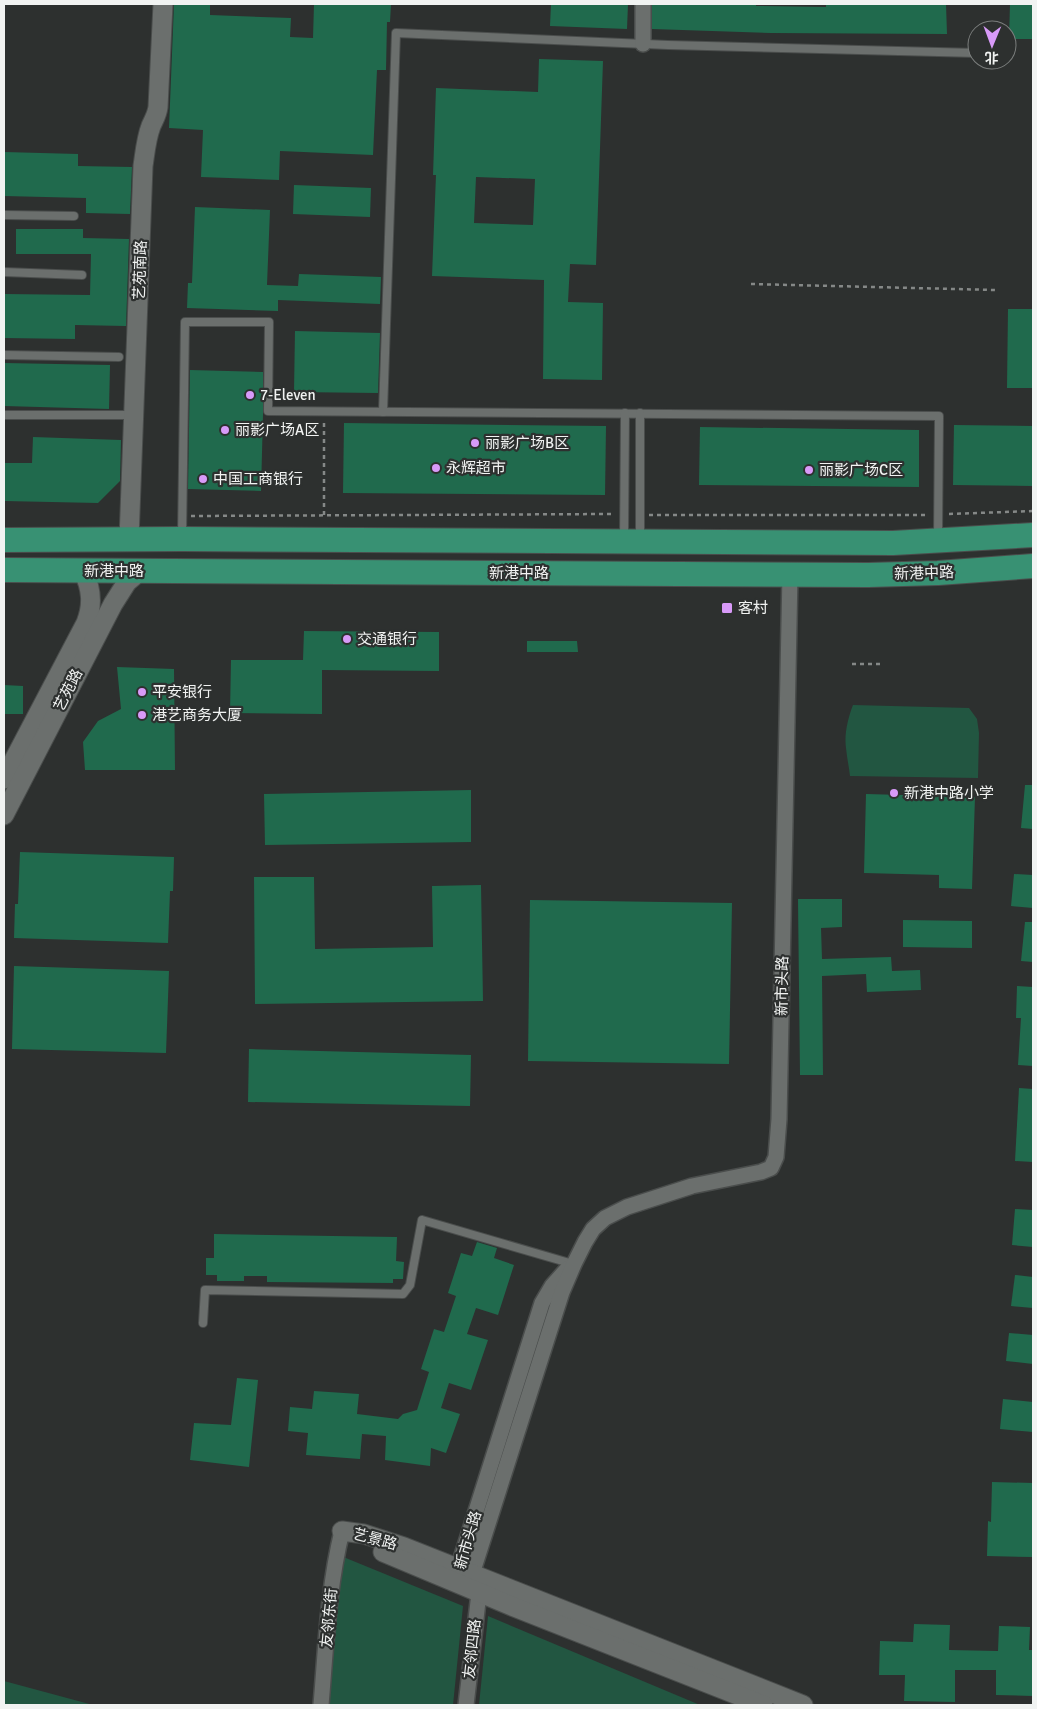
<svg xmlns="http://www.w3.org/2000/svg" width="1037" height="1709" font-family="Signika,'Noto Sans SC',sans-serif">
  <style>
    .green { fill: #225641 }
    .building { fill: #206a4d; fill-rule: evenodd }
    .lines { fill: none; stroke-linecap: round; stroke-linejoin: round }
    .service-casing { stroke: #4a4d4c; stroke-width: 10 }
    .minor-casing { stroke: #4a4d4c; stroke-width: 18 }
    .tertiary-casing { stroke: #4a4d4c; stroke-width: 21 }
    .primary-casing { stroke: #4a4d4c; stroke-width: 26 }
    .path { stroke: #858887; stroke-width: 2.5; stroke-dasharray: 4 4; stroke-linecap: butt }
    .service { stroke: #6b6f6d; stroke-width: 8 }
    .minor { stroke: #6b6f6d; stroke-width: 15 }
    .tertiary { stroke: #6b6f6d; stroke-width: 19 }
    .primary { stroke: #389173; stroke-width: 24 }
    .poi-dot { fill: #d89af8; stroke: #2d302f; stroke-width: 2 }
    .labels { text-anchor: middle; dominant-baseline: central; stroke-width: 4.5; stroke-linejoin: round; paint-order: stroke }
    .street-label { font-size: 15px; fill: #f1f3f2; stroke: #2d302f }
    .poi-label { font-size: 15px; fill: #f1f3f2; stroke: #2d302f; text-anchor: start }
  </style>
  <rect width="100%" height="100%" fill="#2d302f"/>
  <g class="green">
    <path d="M853,705L969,708L977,719L979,733L978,778L850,776C849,767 847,758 846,748C844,734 848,718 853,705Z"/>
    <path d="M341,1556L463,1606L453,1705H327Z"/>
    <path d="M488,1616L700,1705H479Z"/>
    <path d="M4,1681L93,1705H4Z"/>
  </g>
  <g class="building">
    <path d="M174,4H210V15L291,18L290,37L313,38L314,4H391L390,22H387L386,70H377L373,155L280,151L279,180L201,177L203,130L169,128Z"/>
    <path d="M551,4H628L627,29L550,26Z"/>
    <path d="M652,4H756V6L826,7V4H946L947,34L771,33L652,29Z"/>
    <path d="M1010,4H1033V39H1009Z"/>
    <path d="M539,59L603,61L596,265L570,264L568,302L603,303L602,380L543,379L544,280L432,276L436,175H433L436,88L538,92ZM476,177L535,179L533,225L474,223Z"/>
    <path d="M4,152L78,154V166L132,167L130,214L86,213V198L4,196Z"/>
    <path d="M294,185L371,188L370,217L293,214Z"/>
    <path d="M195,207L270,210L267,285L298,286L299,274L381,277L380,304L278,300V311L187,308L188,283H192Z"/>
    <path d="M16,229H83V238L129,239L126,326L75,325V339L4,338V294L90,295L91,254H16Z"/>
    <path d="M1008,309H1033V388H1007Z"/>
    <path d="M295,331L380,333L378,393L294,392Z"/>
    <path d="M4,363L110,365L109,409L4,406Z"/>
    <path d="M190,370L263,372V414L261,491L188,489Z"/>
    <path d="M344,423L606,426L605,495L343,493Z"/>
    <path d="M954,425L1033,426V486L953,485Z"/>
    <path d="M700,427L919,430V487L699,485Z"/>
    <path d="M33,437L121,440L120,481L98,503L4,501V463H32Z"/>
    <path d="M304,631L439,632V671L322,670V714L230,713L231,660H303Z"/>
    <path d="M527,641H577L578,652H527Z"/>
    <path d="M117,667L174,669L175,770H85L83,742L98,721L121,709Z"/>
    <path d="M4,685L23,686V714H4Z"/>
    <path d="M1025,785H1033V829L1021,828Z"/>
    <path d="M471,790V842L265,845L264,794Z"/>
    <path d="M866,794L975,797L972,889L939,888V875L864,873Z"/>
    <path d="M20,852L174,857L173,891H170L168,943L14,938L15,904H18Z"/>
    <path d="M1014,874L1033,875V908L1011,906Z"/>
    <path d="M254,877H314L315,949L433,947L432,886L481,885L483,1001L255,1004Z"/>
    <path d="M798,899H842V927L821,928L822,959L891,957L892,971L920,970L921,990L867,992L866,974L822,976L823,1075H800Z"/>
    <path d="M530,900L732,903L729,1064L528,1061Z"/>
    <path d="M903,920L972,921V948L903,947Z"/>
    <path d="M1025,922H1033V962L1021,961Z"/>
    <path d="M14,966L169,971L166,1053L12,1049Z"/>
    <path d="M1017,986L1033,987V1066L1018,1065L1021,1018H1016Z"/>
    <path d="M249,1049L471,1055L470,1106L248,1102Z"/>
    <path d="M1019,1088L1033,1089V1162L1015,1161Z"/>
    <path d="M1015,1209L1033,1210V1247L1012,1245Z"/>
    <path d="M214,1234L397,1237L396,1261L404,1262L403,1279H393V1283L267,1282V1276H244V1281H217V1275H206V1258H214Z"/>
    <path d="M477,1242L497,1248L494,1258L514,1265L498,1315L476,1308L467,1334L488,1340L471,1390L449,1383L441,1408L460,1414L446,1453L431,1448L430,1466L385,1460L386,1436L362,1434L360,1459L306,1455L308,1433L288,1431L290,1407L312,1409L314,1391L359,1394L357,1414L398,1419L403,1414L417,1410L429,1372L421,1369L434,1329L444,1332L456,1296L448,1293L461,1253L472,1256Z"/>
    <path d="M1015,1275L1033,1277V1308L1011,1306Z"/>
    <path d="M1009,1333L1033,1335V1364L1006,1361Z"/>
    <path d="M237,1378L258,1380L249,1467L190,1460L194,1423L231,1425Z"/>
    <path d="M1003,1399L1033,1402V1432L1000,1429Z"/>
    <path d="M992,1482L1033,1483V1557L987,1556L988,1521L991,1522Z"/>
    <path d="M914,1624L950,1625L949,1650L998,1651L999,1626L1030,1627L1029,1650H1033V1696L996,1695V1670H955V1702L904,1701L905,1675H879L880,1641L913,1642Z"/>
  </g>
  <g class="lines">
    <g class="service-casing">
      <g id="service">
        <path d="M4,215L74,216"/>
        <path d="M4,272L82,275"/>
        <path d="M4,355L119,357"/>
        <path d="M383,412L396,33L668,45L977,53"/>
        <path d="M4,415H134"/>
        <path d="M182,537L185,322H269L268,411L939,416L938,538"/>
        <path d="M640,539V413"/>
        <path d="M624,540L625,413"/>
        <path d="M203,1323L205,1290L403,1294L410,1285L422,1220L573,1264"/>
      </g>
    </g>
    <g class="minor-casing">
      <g id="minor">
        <path d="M643,44V4"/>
        <path d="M458,1578V1568L542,1303L552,1286L568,1268"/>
        <path d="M463,1580L472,1574L562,1292L574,1264L585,1242L593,1229L605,1218L627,1207L692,1186L761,1172L771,1168L776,1157L779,1119L790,574"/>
        <path d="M321,1705C326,1647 328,1588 342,1531"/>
        <path d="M466,1705L479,1593"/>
      </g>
    </g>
    <g class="tertiary-casing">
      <g id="tertiary">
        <path d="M129,539L143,166C145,153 146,139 151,126C154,119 157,115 158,107L163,4"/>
        <path d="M4,779L86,623C93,605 92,589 83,571"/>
        <path d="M4,815L113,604L127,582L140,571"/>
        <path d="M342,1531L364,1534L404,1547L803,1705"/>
        <path d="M383,1552L514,1607L763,1705"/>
      </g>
    </g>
    <g class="primary-casing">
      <g id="primary">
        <path d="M4,540L182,539L893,543L1033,535"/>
        <path d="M4,570L868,575L938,573L1033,566"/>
      </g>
    </g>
    <g class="path">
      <path d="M751,284L995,290"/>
      <path d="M949,514L1033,511"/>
      <path d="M324,515V423"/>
      <path d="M649,515H928"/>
      <path d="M191,516L613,514"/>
      <path d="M852,664H881"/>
    </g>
    <use href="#service" class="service"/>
    <use href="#minor" class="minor"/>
    <use href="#tertiary" class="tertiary"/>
    <use href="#primary" class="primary"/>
  </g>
  <g class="poi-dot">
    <circle cx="250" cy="395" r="5"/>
    <circle cx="225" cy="430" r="5"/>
    <circle cx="475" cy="443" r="5"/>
    <circle cx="436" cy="468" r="5"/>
    <circle cx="809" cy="470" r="5"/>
    <circle cx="203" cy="479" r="5"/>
    <rect x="721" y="602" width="12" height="12" rx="2.5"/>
    <circle cx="347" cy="639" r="5"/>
    <circle cx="142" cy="692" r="5"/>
    <circle cx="142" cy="715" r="5"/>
    <circle cx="894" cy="793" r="5"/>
  </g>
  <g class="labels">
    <g class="street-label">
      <text transform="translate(140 270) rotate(-88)">艺苑南路</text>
      <text x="114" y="571">新港中路</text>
      <text x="519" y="573">新港中路</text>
      <text transform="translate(924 573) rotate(-2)">新港中路</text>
      <text transform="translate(68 690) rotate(-63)">艺苑路</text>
      <text transform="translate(782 986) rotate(-89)">新市头路</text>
      <text transform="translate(375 1539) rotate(15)">艺景路</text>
      <text transform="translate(468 1540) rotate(-74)">新市头路</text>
      <text transform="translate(329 1618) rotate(-85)">友邻东街</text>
      <text transform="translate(472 1649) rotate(-84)">友邻四路</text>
    </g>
    <g class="poi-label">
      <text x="260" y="395">7-Eleven</text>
      <text x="235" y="430">丽影广场A区</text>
      <text x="485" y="443">丽影广场B区</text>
      <text x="446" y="468">永辉超市</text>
      <text x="819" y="470">丽影广场C区</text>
      <text x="213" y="479">中国工商银行</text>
      <text x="738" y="608">客村</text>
      <text x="357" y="639">交通银行</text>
      <text x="152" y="692">平安银行</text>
      <text x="152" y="715">港艺商务大厦</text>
      <text x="904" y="793">新港中路小学</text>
    </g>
  </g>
  <rect width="1037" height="1709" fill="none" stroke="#f1f3f2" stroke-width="10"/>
  <g transform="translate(992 45) rotate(181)"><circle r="24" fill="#2d302f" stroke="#7b7e7d"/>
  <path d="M0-4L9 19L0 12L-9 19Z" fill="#d89af8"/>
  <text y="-8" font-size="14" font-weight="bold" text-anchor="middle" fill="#f1f3f2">北</text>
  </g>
</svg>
